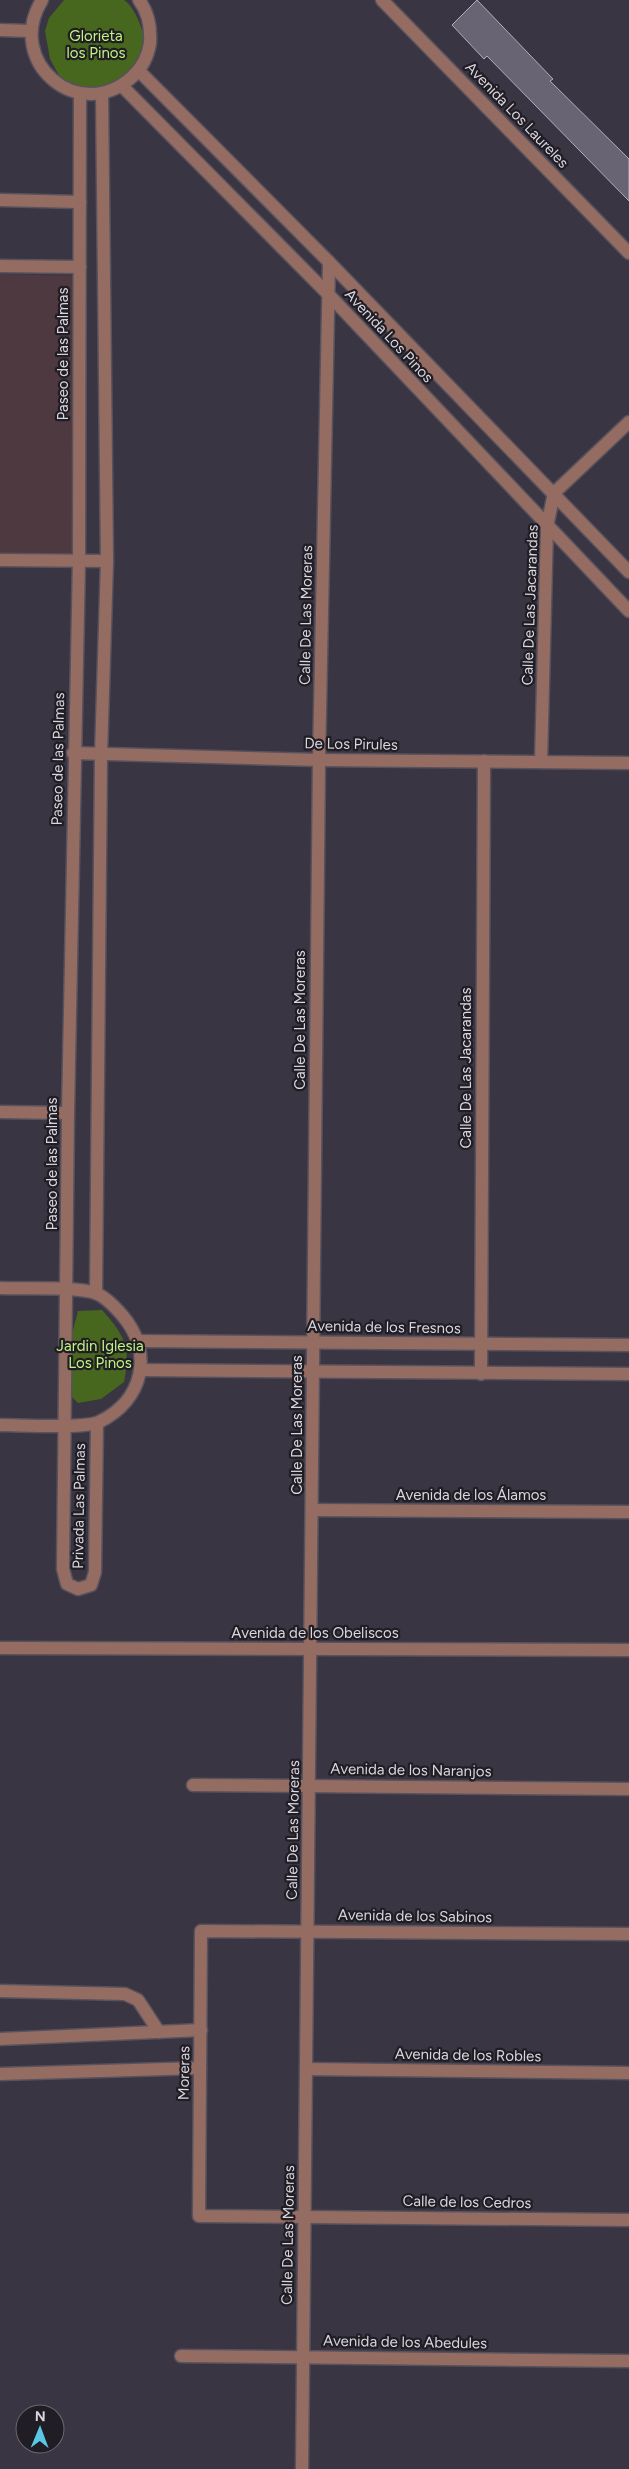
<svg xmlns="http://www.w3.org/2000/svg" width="629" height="2469" font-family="Figtree,sans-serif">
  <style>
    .education { fill: #4d393f }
    .green { fill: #47661e }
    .building { fill: #696473; stroke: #b2acbc }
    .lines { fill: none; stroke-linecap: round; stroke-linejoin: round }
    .minor-casing { stroke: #57525e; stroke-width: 15 }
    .minor { stroke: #956c62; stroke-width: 12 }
    .labels { text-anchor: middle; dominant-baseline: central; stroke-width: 4.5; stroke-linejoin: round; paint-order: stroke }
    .park-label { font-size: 15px; fill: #bff481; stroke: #201e24 }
    .street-label { font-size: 15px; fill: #d9d6df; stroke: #201e24 }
  </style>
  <rect width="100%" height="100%" fill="#3a3542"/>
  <path class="education" d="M0,274L80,276L74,558L0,557Z"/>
  <g class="green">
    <path d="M64,0H124C136,7 150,43 143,56C138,65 130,74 124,82L81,90L62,81L50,59L45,31L49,18Z"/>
    <path d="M102,1310C125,1336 131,1347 124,1382L101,1399L78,1403L70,1395L72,1334L78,1311Z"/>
  </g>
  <path class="building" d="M477,0L553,79L550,81L629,159V201L487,56L484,59L452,25Z"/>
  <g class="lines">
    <g class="minor-casing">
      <g id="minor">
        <path d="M42,0C4,62 79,125 132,77C142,68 148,56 150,43C151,27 149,13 139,0"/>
        <path d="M382,0L629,253"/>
        <path d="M0,30L30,31"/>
        <path d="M139,71L329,262L629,572"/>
        <path d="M122,86L329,295L629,611"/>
        <path d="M80,94L79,560L68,1113L63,1569L67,1584L78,1589L91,1585L95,1572L97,1423"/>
        <path d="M0,200L80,202"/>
        <path d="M0,266L80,267"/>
        <path d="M0,560L107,561"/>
        <path d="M73,753L319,760L629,763"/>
        <path d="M541,762L547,527L554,493L629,422"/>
        <path d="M0,1112L68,1113"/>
        <path d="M0,1288C22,1289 77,1286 95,1293C105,1296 115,1307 122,1315C154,1352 144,1400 99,1422C84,1429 20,1425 0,1425"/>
        <path d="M96,1293L101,755L107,561L102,93"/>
        <path d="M139,1341L629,1345"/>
        <path d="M140,1370L629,1374"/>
        <path d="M481,1374L484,761"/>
        <path d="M313,1510L629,1512"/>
        <path d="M0,1648L629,1650"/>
        <path d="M193,1785L629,1789"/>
        <path d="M629,1934L201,1931L199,2216L629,2220"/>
        <path d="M0,1991L125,1994L138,2000L159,2032"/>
        <path d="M0,2039L201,2030"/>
        <path d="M306,2069L629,2073"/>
        <path d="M0,2074L200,2068"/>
        <path d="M181,2356L629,2361"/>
        <path d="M302,2469L319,760L329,262"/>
      </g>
    </g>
    <use href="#minor" class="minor"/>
  </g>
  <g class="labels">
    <g class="park-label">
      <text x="96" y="36">Glorieta<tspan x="96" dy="17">los Pinos</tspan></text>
      <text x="100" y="1346">Jardin Iglesia<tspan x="100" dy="17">Los Pinos</tspan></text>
    </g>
    <g class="street-label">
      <text transform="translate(517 115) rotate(46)">Avenida Los Laureles</text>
      <text transform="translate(389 336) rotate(47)">Avenida Los Pinos</text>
      <text transform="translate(63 354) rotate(-90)">Paseo de las Palmas</text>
      <text transform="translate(530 605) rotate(-88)">Calle De Las Jacarandas</text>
      <text transform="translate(306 615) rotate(-89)">Calle De Las Moreras</text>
      <text transform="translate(351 744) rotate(1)">De Los Pirules</text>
      <text transform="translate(58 759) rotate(-89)">Paseo de las Palmas</text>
      <text transform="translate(300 1020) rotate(-90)">Calle De Las Moreras</text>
      <text transform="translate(466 1068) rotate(-90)">Calle De Las Jacarandas</text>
      <text transform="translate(52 1164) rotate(-90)">Paseo de las Palmas</text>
      <text transform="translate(384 1327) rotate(1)">Avenida de los Fresnos</text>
      <text transform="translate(297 1425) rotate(-90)">Calle De Las Moreras</text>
      <text x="471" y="1495">Avenida de los Álamos</text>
      <text transform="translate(79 1506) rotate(-89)">Privada Las Palmas</text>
      <text x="315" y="1633">Avenida de los Obeliscos</text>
      <text transform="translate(411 1770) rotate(1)">Avenida de los Naranjos</text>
      <text transform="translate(293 1830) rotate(-89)">Calle De Las Moreras</text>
      <text transform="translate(415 1916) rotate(1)">Avenida de los Sabinos</text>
      <text transform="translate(468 2055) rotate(1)">Avenida de los Robles</text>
      <text transform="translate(184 2073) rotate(-89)">Moreras</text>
      <text transform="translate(467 2202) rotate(1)">Calle de los Cedros</text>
      <text transform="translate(288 2235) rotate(-89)">Calle De Las Moreras</text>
      <text transform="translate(405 2342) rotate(1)">Avenida de los Abedules</text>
    </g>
  </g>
  <g transform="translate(40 2429) rotate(1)"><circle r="24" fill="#201e24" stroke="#6a686f"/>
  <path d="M0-4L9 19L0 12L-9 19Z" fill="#59c8e4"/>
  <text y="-8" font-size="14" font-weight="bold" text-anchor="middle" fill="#d9d6df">N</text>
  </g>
</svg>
